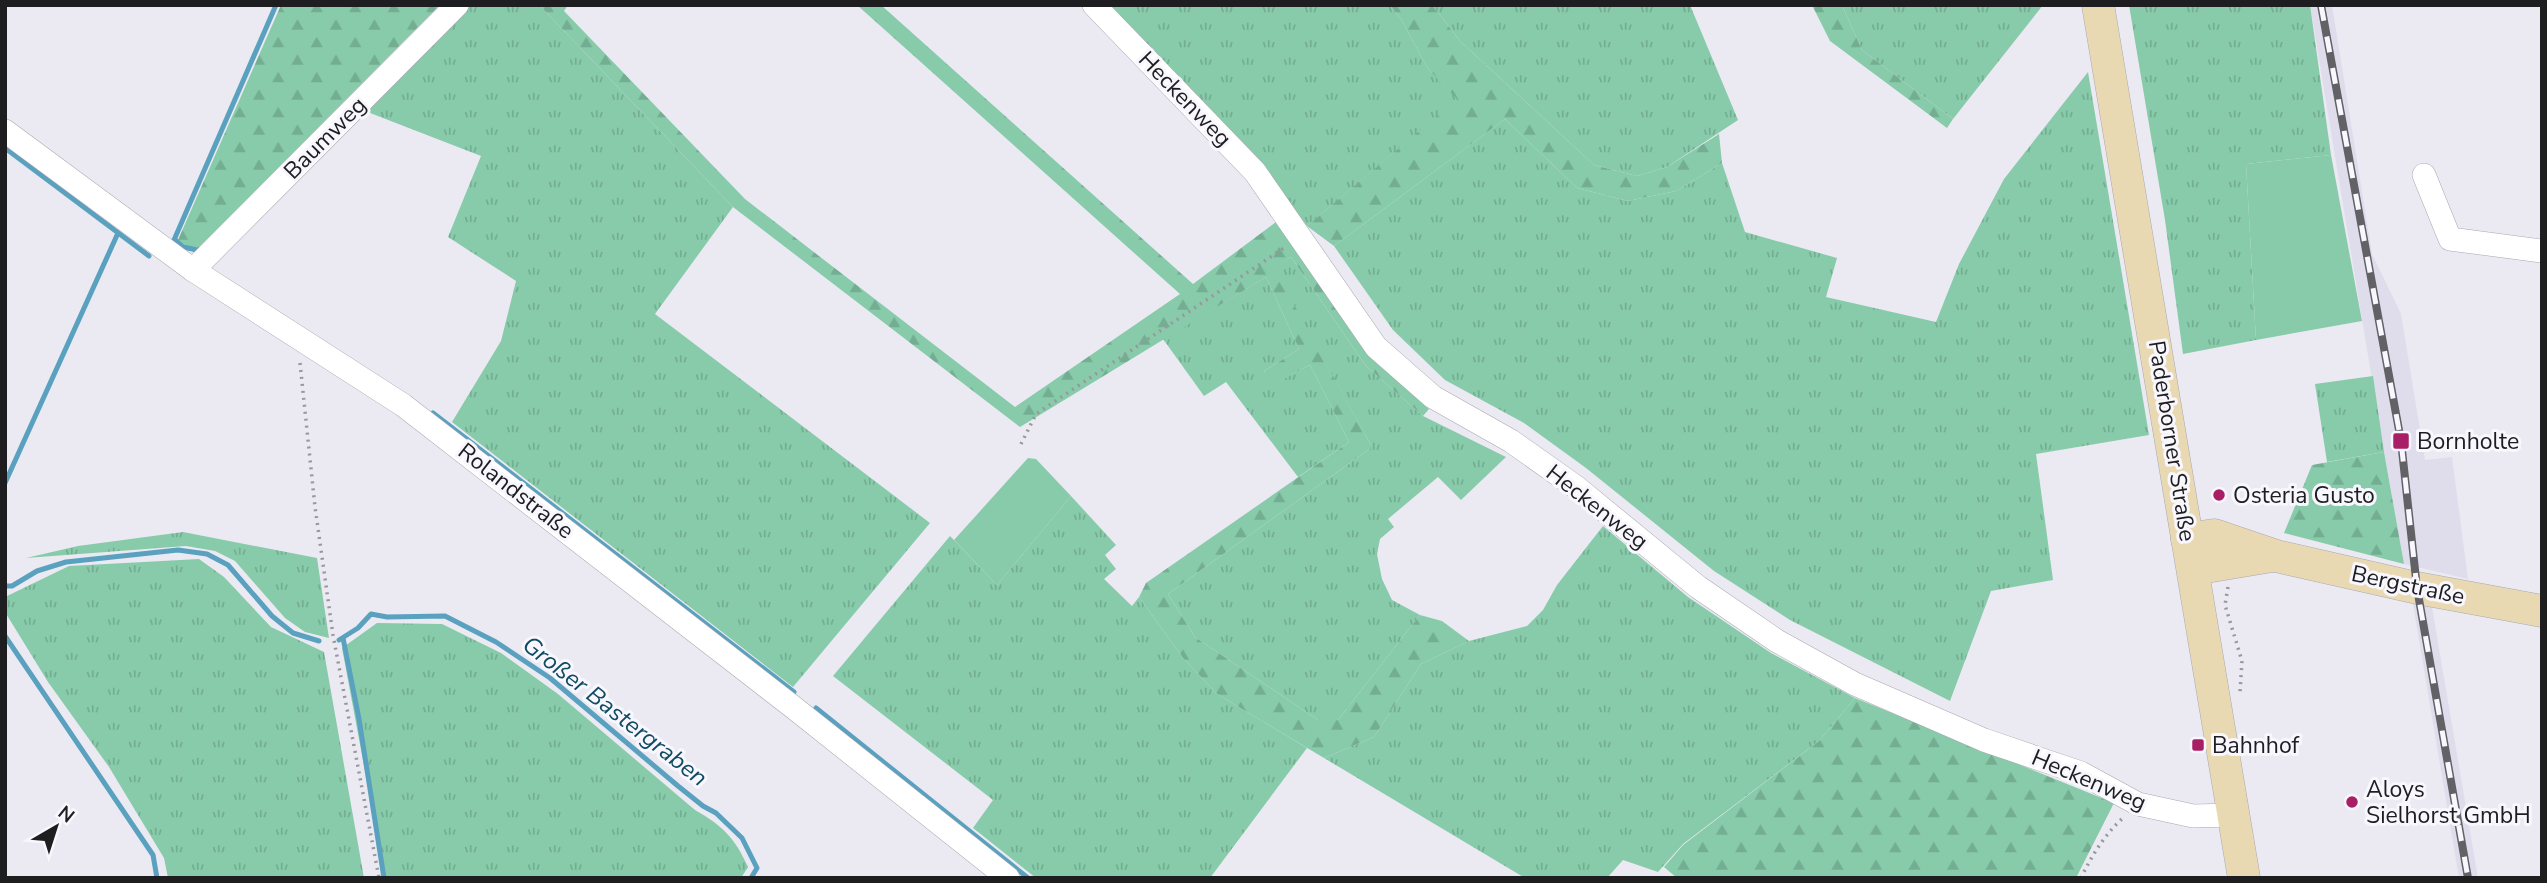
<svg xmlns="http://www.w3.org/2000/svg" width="2547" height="883" font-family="'Nunito Sans',sans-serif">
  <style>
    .built { fill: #dfddec }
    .grass { fill: url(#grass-tufts) }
    .forest { fill: url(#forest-firs) }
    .pitch { fill: #87cbaa }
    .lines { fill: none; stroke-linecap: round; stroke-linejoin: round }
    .stream { stroke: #5aa1c0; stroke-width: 5 }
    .street-casing { stroke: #a9a8b0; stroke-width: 24 }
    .secondary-casing { stroke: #a9a8b0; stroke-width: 33 }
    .path { stroke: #98979d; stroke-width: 3.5; stroke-dasharray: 2 5; stroke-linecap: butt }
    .street { stroke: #fff; stroke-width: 23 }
    .secondary { stroke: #e9d9b3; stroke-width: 32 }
    .rail-casing { stroke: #626166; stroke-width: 8 }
    .rail { stroke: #f8f7fe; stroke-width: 5; stroke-dasharray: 16; stroke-linecap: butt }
    .poi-dot { fill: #a81f65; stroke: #f8f7fe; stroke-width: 2.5 }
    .labels { text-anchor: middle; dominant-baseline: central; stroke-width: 6; stroke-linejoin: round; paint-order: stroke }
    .street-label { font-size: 23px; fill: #1e1e21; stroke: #f8f7fe }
    .poi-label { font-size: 23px; fill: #1e1e21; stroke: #f8f7fe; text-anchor: start }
    .water-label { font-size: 24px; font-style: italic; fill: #0f4b61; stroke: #f8f7fe }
  </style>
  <defs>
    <pattern id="grass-tufts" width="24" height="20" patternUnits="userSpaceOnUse" patternTransform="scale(1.75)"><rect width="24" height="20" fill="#87cbaa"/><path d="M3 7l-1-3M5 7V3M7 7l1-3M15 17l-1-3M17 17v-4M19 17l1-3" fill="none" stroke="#74ae92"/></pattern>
    <pattern id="forest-firs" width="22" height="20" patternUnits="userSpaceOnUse" patternTransform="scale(1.75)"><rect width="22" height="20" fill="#87cbaa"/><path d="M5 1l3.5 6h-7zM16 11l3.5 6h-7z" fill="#74ae92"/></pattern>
  </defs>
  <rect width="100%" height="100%" fill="#ebeaf2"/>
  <g class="built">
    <path d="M2310,5H2332L2372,254L2401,314L2425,460L2452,457L2468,579L2404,564L2384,452Z"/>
    <path d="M2413,604L2432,607L2478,878H2459Z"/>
  </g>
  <g class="grass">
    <path d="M471,5H539L733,207L655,314L930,523L793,687L452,422L501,341L516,281L448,237L481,156L365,111Z"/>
    <path d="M1104,5H1390L1401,19L1428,69L1458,99L1307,226L1262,168Z"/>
    <path d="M1432,5H1690L1738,120L1667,167L1637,176L1594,165L1461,42Z"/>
    <path d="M1842,5H2043L1953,119L1862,50Z"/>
    <path d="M2129,5H2310L2331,155L2246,164L2256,340L2183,354L2165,220Z"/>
    <path d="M2088,72L2149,435L2036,454L2053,580L1991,591L1950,701L1790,620L1714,571L1586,468L1524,423L1445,380L1393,330L1334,246L1505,119L1577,188L1628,201L1676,191L1722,163L1745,232L1837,258L1826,297L1936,322L1959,264L2004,179Z"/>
    <path d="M1291,257L1366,366L1423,416L1506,457L1461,500L1438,477L1388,519L1394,527L1380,539L1377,554L1382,579L1392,600L1420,615L1338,720H1318L1195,637L1168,594L1372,447L1273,268Z"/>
    <path d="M1266,277L1299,349L1264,371L1271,385L1310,365L1349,442L1298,477L1226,382L1204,396L1163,339Z"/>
    <path d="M2373,376L2384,452L2327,462L2315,384Z"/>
    <path d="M1071,496L1116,545L1105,555L1116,569L1104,579L1132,606L1139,597L1183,658L1217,694L1307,748L1210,878H1036L973,828L993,800L833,676L950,536L997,585Z"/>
    <path d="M1603,526L1688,597L1771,653L1855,698L1819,741L1683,844L1658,872L1623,860L1607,878H1525L1324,758L1374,737L1421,664L1469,641L1527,626L1543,610L1557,585Z"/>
    <path d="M183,532L317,558L329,638L305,632L285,618L235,561L215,551L186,546L26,558L78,546Z"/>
    <path d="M199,559L224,577L271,627L324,652L364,878H168L164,858L109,767L48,682L5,612V597L69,566Z"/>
    <path d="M377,623L442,624L501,653L558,694L695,810C723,826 735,838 748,867L741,878H385L342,648Z"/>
  </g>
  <g class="forest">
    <path d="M281,5H440L194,252L178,240Z"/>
    <path d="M539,5H568L564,11L745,199L1015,407L1180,294L857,5H881L1193,284L1280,219L1373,359L1429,409L1423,416L1366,366L1291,257L1274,268L1372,447L1168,594L1195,637L1318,720H1338L1420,615L1442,621L1469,641L1421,664L1374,737L1324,758L1217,694L1183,658L1139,597L1146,583L1349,442L1310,365L1270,386L1264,371L1299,349L1266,277L1020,427L733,207Z"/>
    <path d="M1390,5H1432L1461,42L1594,165L1637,176L1667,167L1719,134L1722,163L1676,191L1628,201L1577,188L1505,119L1334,246L1307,226L1457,99L1428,69L1401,19Z"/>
    <path d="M1812,5H1842L1862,50L1953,119L1947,128L1830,41Z"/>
    <path d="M2384,452L2404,564L2284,533L2312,465Z"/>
    <path d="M1855,698L2114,803L2076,878H1677L1664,867L1683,845L1819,741Z"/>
  </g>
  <g class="pitch">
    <path d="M2331,155L2362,321L2256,340L2246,164Z"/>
    <path d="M1028,458L1036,459L1071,496L997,585L954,540Z"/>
  </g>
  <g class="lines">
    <g class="stream">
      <path d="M5,148L149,256"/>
      <path d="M174,240L276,5"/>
      <path d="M175,240L183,247L197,250L203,248"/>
      <path d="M433,413L794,692"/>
      <path d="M5,483L118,233"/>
      <path d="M5,586H12L37,571L66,562L178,550L207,554L228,565L272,616L293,633L319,641"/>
      <path d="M5,636L153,855L157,878"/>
      <path d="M343,638L359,719L384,878"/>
      <path d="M339,640L358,628L371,614L387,617L445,616L496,642L550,678L678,786L703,806L716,813L742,838L757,868L751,878"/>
      <path d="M816,708L1028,878"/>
    </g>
    <g class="street-casing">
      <g id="street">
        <path d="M1094,5L1255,172L1376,347L1433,397L1511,441L1576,487L1698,587L1777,641L1855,684L1984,740L2081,773L2138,804L2193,816L2234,815"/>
        <path d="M5,131L193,270L403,405L793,707L1008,878"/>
        <path d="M2424,175L2450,239L2542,251"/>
        <path d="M193,270L457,5"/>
      </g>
    </g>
    <g class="secondary-casing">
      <g id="secondary">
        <path d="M2098,5L2244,878"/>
        <path d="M2187,539L2214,535L2276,556L2417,588L2542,611"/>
        <path d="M2194,569L2272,556"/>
      </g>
    </g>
    <g class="path">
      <path d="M300,363L315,507L333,635L379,878"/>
      <path d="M1021,444L1036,414L1284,248"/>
      <path d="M2228,587L2225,605L2242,661L2240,692"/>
      <path d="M2081,878C2092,855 2105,834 2124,817"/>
    </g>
    <use href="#street" class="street"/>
    <use href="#secondary" class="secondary"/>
    <g class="rail-casing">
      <path id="rail" d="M2321,5L2401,441L2417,588L2468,878"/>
    </g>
    <use href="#rail" class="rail"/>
  </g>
  <g class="poi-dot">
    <rect x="2392" y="432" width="18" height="18" rx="3.5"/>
    <circle cx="2219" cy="495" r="7"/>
    <rect x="2191" y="738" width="14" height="14" rx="3.5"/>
    <circle cx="2352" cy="802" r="7"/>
  </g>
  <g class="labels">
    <g class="street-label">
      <text transform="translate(1185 99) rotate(46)">Heckenweg</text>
      <text transform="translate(325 138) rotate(-45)">Baumweg</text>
      <text transform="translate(2172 441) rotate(81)">Paderborner Straße</text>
      <text transform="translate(516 491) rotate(38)">Rolandstraße</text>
      <text transform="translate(1597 507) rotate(38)">Heckenweg</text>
      <text transform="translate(2408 585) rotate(12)">Bergstraße</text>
      <text transform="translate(2089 780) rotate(23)">Heckenweg</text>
    </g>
    <g class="poi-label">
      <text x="2417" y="441">Bornholte</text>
      <text x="2233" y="495">Osteria Gusto</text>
      <text x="2212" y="745">Bahnhof</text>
      <text x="2366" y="789">Aloys<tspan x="2366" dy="26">Sielhorst GmbH</tspan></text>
    </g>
    <g class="water-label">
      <text transform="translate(615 711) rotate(38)">Großer Bastergraben</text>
    </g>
  </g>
  <rect width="2547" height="883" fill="none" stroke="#1e1e21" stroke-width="14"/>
  <g transform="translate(56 827) rotate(39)" stroke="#f8f7fe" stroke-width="5" paint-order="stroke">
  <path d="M0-5L12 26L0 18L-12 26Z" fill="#1e1e21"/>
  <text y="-10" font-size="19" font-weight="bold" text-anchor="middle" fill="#1e1e21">N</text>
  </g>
</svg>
